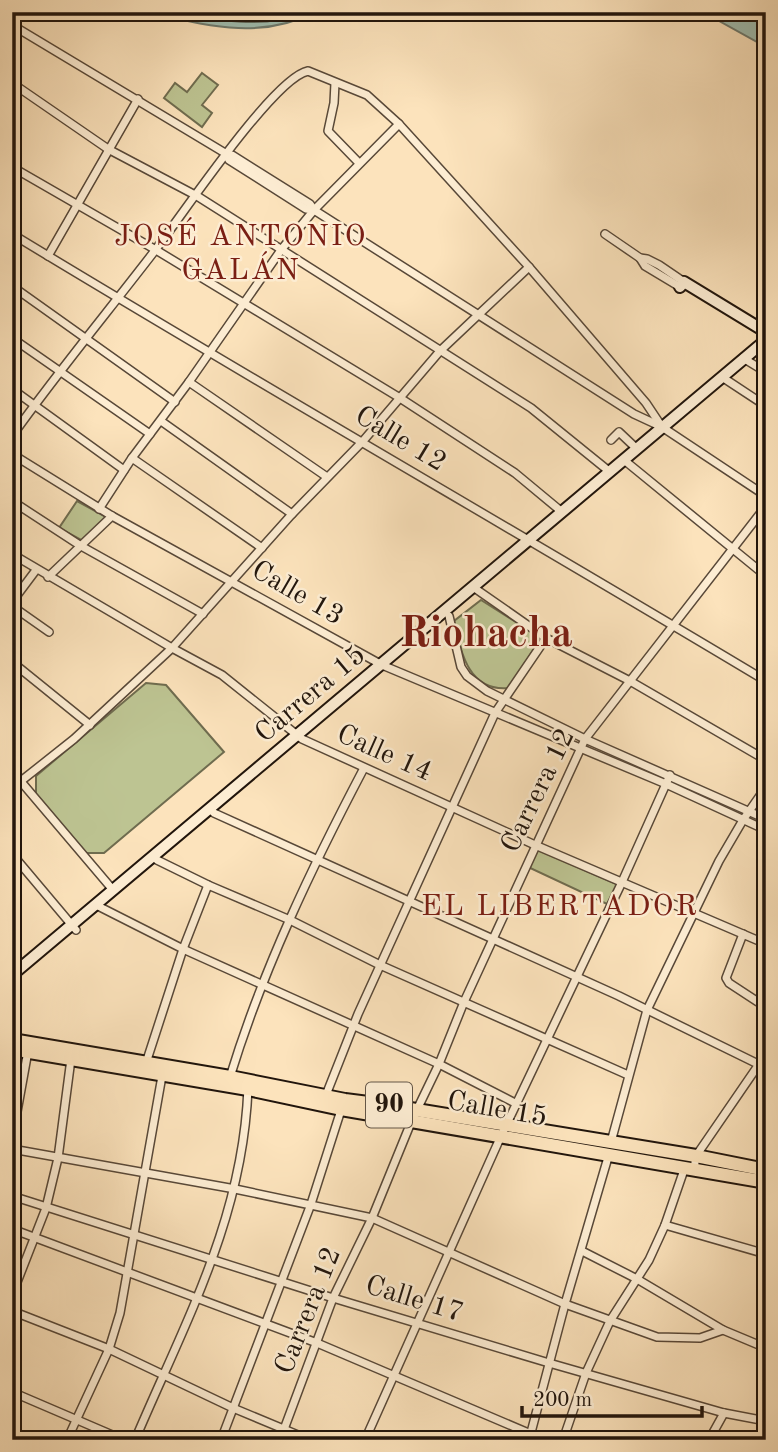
<svg xmlns="http://www.w3.org/2000/svg" width="778" height="1452" font-family="'Old Standard TT',serif">
  <style>
    .green { fill: #bdc492; stroke: #6f6c4f; stroke-width: 2 }
    .water { fill: #9fbeb1; stroke: #6d7a6f; stroke-width: 2 }
    .lines { fill: none; stroke-linecap: round; stroke-linejoin: round }
    .shore { stroke: #606a5e; stroke-width: 2 }
    .street-casing { stroke: #584838; stroke-width: 10 }
    .secondary-casing { stroke: #21150c; stroke-width: 14 }
    .highway-casing { stroke: #21150c; stroke-width: 16 }
    .street { stroke: #fdedd3; stroke-width: 7 }
    .secondary { stroke: #fdedd3; stroke-width: 10 }
    .highway { stroke: #fce3bc; stroke-width: 12 }
    .labels { text-anchor: middle; dominant-baseline: central; stroke-width: 5; stroke-linejoin: round; paint-order: stroke }
    .shield { fill: #fdedd3; stroke: #635648; stroke-width: 2 }
    .shield-label { font-size: 26px; font-weight: bold; fill: #21150c }
    .street-label { font-size: 28px; fill: #21150c; stroke: #fdedd3 }
    .neighbourhood-label { font-size: 30px; letter-spacing: 2px; fill: #7a1f14; stroke: #fdedd3 }
    .town-label { font-size: 42px; font-weight: bold; fill: #7a1f14; stroke: #fdedd3 }
  </style>
  <rect width="100%" height="100%" fill="#fce3bc"/>
  <filter id="stains"><feTurbulence type="fractalNoise" baseFrequency=".00286" numOctaves="4"/><feColorMatrix values="0 0 0 0 .2 0 0 0 0 .09 0 0 0 0 .02 0 0 0 .5 -.17"/></filter>
  <radialGradient id="worn" r=".72"><stop offset=".6" stop-color="#630" stop-opacity="0"/><stop offset="1" stop-color="#630" stop-opacity=".3"/></radialGradient>
  <g class="green">
    <path d="M202,73L218,85L202,105L212,113L202,127L164,98L175,83L187,92Z"/>
    <path d="M77,501L106,517L83,541L59,528Z"/>
    <path d="M481,600L541,638L509,688C468,692 461,652 454,621Z"/>
    <path d="M146,683L166,685L224,752L104,853H85L36,796V776Z"/>
    <path d="M536,849L619,885L607,904L528,867Z"/>
  </g>
  <g class="water">
    <path d="M147,12H315C259,41 205,25 147,12Z"/>
    <path d="M703,12H766V47Z"/>
  </g>
  <g class="lines">
    <path class="shore" d="M180,12C216,20 266,30 300,12"/>
    <g class="street-casing">
      <g id="street">
        <path d="M12,25L225,153L232,155L310,204L314,210"/>
        <path d="M12,83L108,149L197,196L531,408L610,472"/>
        <path d="M335,83L334,103L328,131L359,163"/>
        <path d="M225,153L229,160L306,209L314,210L634,414L662,427L766,496"/>
        <path d="M12,167L156,250L400,398L515,473L562,512"/>
        <path d="M12,234C262,386 516,531 766,681"/>
        <path d="M605,234L640,258L647,259L659,265L684,282"/>
        <path d="M48,256L138,99"/>
        <path d="M640,258L645,266L680,287"/>
        <path d="M12,286L175,402"/>
        <path d="M12,338L150,434"/>
        <path d="M743,358L766,372"/>
        <path d="M722,377L766,406"/>
        <path d="M189,382L327,477"/>
        <path d="M12,389L124,470"/>
        <path d="M161,421L292,514"/>
        <path d="M12,436C57,373 106,314 153,253C179,220 273,78 308,71L367,95L399,124L529,267L646,403L662,427"/>
        <path d="M611,440L619,432L637,449"/>
        <path d="M12,454L112,516L382,665L666,784L766,830"/>
        <path d="M132,458L262,548"/>
        <path d="M624,460L766,576"/>
        <path d="M12,501L81,546L203,614"/>
        <path d="M99,509L132,458L189,382L281,250L314,210L399,124"/>
        <path d="M12,554L172,648L222,675L302,739L535,845L766,944"/>
        <path d="M48,577L112,516"/>
        <path d="M473,587L546,638L630,681L766,760"/>
        <path d="M12,602L36,570"/>
        <path d="M12,606L49,632"/>
        <path d="M449,616L461,667L467,676L487,691L585,739L766,819"/>
        <path d="M12,662L90,725"/>
        <path d="M12,771L113,890"/>
        <path d="M21,781L74,739L172,648L292,514L363,441L440,351L529,267"/>
        <path d="M210,809L214,813L619,996L758,1064"/>
        <path d="M12,854L76,930"/>
        <path d="M153,856L157,860L208,885L290,920L380,965L628,1075"/>
        <path d="M763,869L766,864"/>
        <path d="M96,905L183,949L439,1064L517,1104"/>
        <path d="M743,934L726,978L729,983L758,1002"/>
        <path d="M146,1063L183,949L208,885"/>
        <path d="M230,1077C263,969 312,867 364,768"/>
        <path d="M326,1095L358,1014L495,713L546,638"/>
        <path d="M12,1139L28,1051"/>
        <path d="M611,1142L647,1010L719,861L743,820L766,787"/>
        <path d="M12,1149L235,1189L372,1218L565,1304L657,1337L700,1338L723,1330"/>
        <path d="M694,1169L696,1156L766,1054"/>
        <path d="M12,1196L333,1298L549,1363L724,1413L766,1421"/>
        <path d="M665,1225L766,1254"/>
        <path d="M12,1229L317,1343L545,1440"/>
        <path d="M582,1251L637,1279L723,1330L766,1348"/>
        <path d="M12,1295L46,1208L58,1158L71,1059"/>
        <path d="M12,1311L109,1349L233,1408L310,1440"/>
        <path d="M12,1392L124,1440"/>
        <path d="M67,1440L109,1349L120,1313L162,1076"/>
        <path d="M135,1440C185,1322 243,1219 248,1088"/>
        <path d="M221,1440L311,1204L342,1107"/>
        <path d="M280,1440L333,1298L372,1218L412,1120L439,1064L464,1002L585,739L766,506"/>
        <path d="M365,1440L501,1136L622,882L670,775"/>
        <path d="M529,1440L565,1304L609,1154"/>
        <path d="M563,1440L586,1373L610,1321L649,1260L665,1225L685,1167"/>
        <path d="M709,1440L724,1413"/>
      </g>
    </g>
    <g class="secondary-casing">
      <g id="secondary">
        <path d="M680,287L684,282L766,332"/>
        <path d="M12,975L766,340"/>
      </g>
    </g>
    <g class="highway-casing">
      <g id="highway">
        <path d="M12,1040L230,1077L345,1100L392,1106L696,1156L766,1170"/>
        <path d="M12,1049L248,1089L341,1109L766,1182"/>
      </g>
    </g>
    <use href="#street" class="street"/>
    <use href="#secondary" class="secondary"/>
    <use href="#highway" class="highway"/>
  </g>
  <g class="labels">
    <rect class="shield" x="366" y="1082.5" width="46" height="45" rx="5"/>
    <g class="shield-label">
      <text x="389" y="1105">90</text>
    </g>
    <g class="street-label">
      <text transform="translate(400 440) rotate(31)">Calle 12</text>
      <text transform="translate(297 594) rotate(30)">Calle 13</text>
      <text transform="translate(311 695) rotate(-40)">Carrera 15</text>
      <text transform="translate(384 754) rotate(24)">Calle 14</text>
      <text transform="translate(539 791) rotate(-64)">Carrera 12</text>
      <text transform="translate(497 1110) rotate(10)">Calle 15</text>
      <text transform="translate(414 1300) rotate(17)">Calle 17</text>
      <text transform="translate(309 1311) rotate(-68)">Carrera 12</text>
    </g>
    <g class="neighbourhood-label">
      <text x="241" y="237">JOSÉ ANTONIO<tspan x="241" dy="34">GALÁN</tspan></text>
      <text x="560" y="907">EL LIBERTADOR</text>
    </g>
    <g class="town-label">
      <text x="486" y="635">Riohacha</text>
    </g>
  </g>
  <rect width="778" height="1452" fill="none" stroke="#fce3bc" stroke-width="42"/>
  <rect x="14" y="14" width="750" height="1424" fill="none" stroke="#21150c" stroke-width="3.5"/>
  <rect x="21" y="21" width="736" height="1410" fill="none" stroke="#21150c" stroke-width="2"/>
  <path d="M522 1406v10h180v-10" fill="none" stroke="#21150c" stroke-width="3.5"/>
  <text x="533" y="1406" font-size="21" fill="#21150c" stroke="#fdedd3" stroke-width="5" paint-order="stroke">200 m</text>
  <rect width="100%" height="100%" filter="url(#stains)"/>
  <rect width="100%" height="100%" fill="url(#worn)"/>
</svg>
